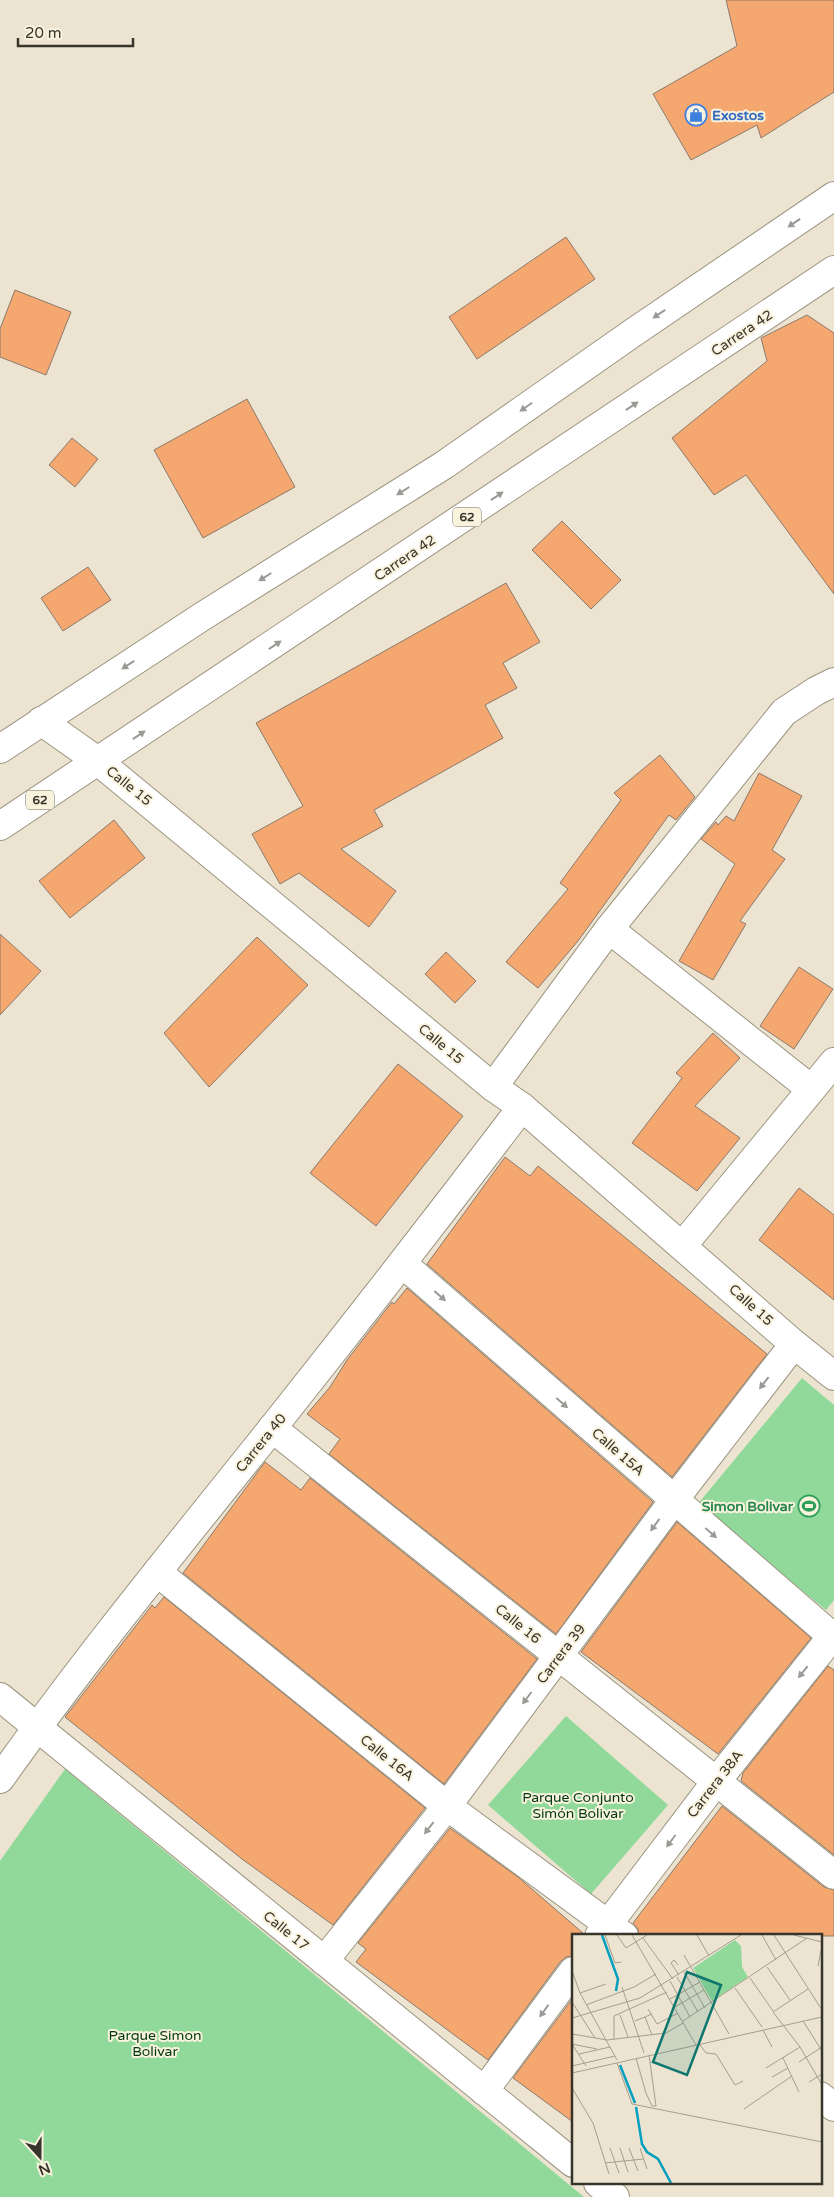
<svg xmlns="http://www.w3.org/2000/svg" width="834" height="2197" font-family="'Varela Round',sans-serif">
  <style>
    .green { fill: #90d99a }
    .building { fill: #f4a76e; stroke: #8b7a6e }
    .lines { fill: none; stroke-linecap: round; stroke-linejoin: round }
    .street-casing { stroke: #9b9481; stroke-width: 30 }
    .highway-casing { stroke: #9b9481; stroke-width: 30 }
    .street { stroke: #fff; stroke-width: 28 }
    .highway { stroke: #fff; stroke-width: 28 }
    .oneway { fill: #9b9a96 }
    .labels { text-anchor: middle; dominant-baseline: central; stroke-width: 4; stroke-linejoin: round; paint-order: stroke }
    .shield { fill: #f9f2dd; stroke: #716d61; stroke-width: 1 }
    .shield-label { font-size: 12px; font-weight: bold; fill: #37342c }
    .shop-label { font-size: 14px; font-weight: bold; fill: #366cbe; stroke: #f9f2dd; text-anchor: start }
    .street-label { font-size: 14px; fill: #37342c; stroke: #f9f2dd }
    .leisure-label { font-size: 14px; font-weight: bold; fill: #27864d; stroke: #f9f2dd; text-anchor: end }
    .park-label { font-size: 14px; fill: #003810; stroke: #f9f2dd }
    .inset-river { fill: none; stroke: #039fbf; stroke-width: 2.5 }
    .inset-road { fill: none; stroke: #a49e8e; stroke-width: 1 }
    .view { fill: #0f766e; fill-opacity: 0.15; stroke: #0f766e; stroke-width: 2.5 }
    .inset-edge { fill: none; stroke: #37342c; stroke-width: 2.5 }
  </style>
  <rect width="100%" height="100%" fill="#ece4d0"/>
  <g class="green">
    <path d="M802,1378L834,1405V1600L826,1610L697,1505Z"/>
    <path d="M566,1716L668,1805L591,1894L488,1805Z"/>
    <path d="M65,1769L584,2197H0V1861Z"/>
  </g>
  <g class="building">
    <path d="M726,0H834V92L761,138L757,125L691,160L653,94L737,46Z"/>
    <path d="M566,237L595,279L477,359L449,317Z"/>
    <path d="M15,290L71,312L46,375L0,357V329Z"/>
    <path d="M807,315L834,333V594L746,475L714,495L672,438L767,361L761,338Z"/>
    <path d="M247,399L295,487L203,538L154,450Z"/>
    <path d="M72,438L98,459L75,487L49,465Z"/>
    <path d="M562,521L621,580L591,609L532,550Z"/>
    <path d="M88,567L111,600L63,631L41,598Z"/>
    <path d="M506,583L540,642L503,663L517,688L485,705L503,738L374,810L383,826L341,849L396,891L369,927L299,873L280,884L252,834L303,806L256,723Z"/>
    <path d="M660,755L695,797L676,820L669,815L578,941L538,988L506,962L568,889L560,883L621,800L614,793Z"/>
    <path d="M759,773L802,796L772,850L785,859L740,921L746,924L713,980L679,961L735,864L701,839L716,822L718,825L726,816L734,821Z"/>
    <path d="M114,820L145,858L70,918L39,881Z"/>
    <path d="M0,934L41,971L0,1015Z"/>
    <path d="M257,937L308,985L209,1087L164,1033Z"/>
    <path d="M446,952L476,981L455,1003L425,974Z"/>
    <path d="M799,967L833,989L794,1049L760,1026Z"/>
    <path d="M713,1033L740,1058L695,1106L740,1138L697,1191L632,1143L682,1078L676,1073Z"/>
    <path d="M398,1064L463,1116L376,1226L310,1173Z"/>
    <path d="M505,1157L530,1176L538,1166L767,1354L672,1477L427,1264Z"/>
    <path d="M799,1188L834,1215V1300L759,1240Z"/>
    <path d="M407,1288L653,1502L556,1634L329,1454L340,1439L307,1414L330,1387L347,1360L392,1302L394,1304Z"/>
    <path d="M265,1462L301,1490L310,1478L537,1659L444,1784L183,1573Z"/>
    <path d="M677,1522L811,1638L718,1754L581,1652Z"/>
    <path d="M164,1597L425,1808L333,1925L242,1859L65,1717L152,1605L155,1608Z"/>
    <path d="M828,1666L834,1670V1855L741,1781L743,1773Z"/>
    <path d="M722,1806L824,1887L834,1890V1936H639L638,1929L633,1923Z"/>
    <path d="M450,1828L518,1877L584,1934V1936H573V1956L566,1957L560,1962L488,2060L356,1962L366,1949L358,1943Z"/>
    <path d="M573,1998V2122L513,2078Z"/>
  </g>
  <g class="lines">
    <g class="street-casing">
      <g id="street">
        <path d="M41,721L99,762L493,1087L522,1107L794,1344L834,1376"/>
        <path d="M609,929L811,1089"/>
        <path d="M493,1087L609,929L784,712L816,691L834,682"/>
        <path d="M683,1245L834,1062"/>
        <path d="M403,1264L834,1638"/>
        <path d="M272,1428L834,1875"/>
        <path d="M157,1572L447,1806L624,1936"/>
        <path d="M0,1697L573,2163"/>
        <path d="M0,1779C85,1659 178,1546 270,1431C355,1324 439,1216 522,1107"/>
        <path d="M599,1936L715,1783L834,1634"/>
        <path d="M324,1961L447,1806L674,1500L794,1344"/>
        <path d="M484,2091L573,1971"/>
        <path d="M820,2096L834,2107"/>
        <path d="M598,2183L615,2197"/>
      </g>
    </g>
    <g class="highway-casing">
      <g id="highway">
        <path d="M0,749L203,616L444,465L634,332L834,196"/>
        <path d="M0,826L834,270"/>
      </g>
    </g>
    <use href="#street" class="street"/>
    <use href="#highway" class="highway"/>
  </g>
  <defs><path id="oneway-solid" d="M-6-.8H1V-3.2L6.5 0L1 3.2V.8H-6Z" transform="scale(1.25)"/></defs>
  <g class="oneway">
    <use href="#oneway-solid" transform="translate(794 223) rotate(146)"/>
    <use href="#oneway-solid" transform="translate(659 314) rotate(146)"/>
    <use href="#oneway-solid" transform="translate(632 406) rotate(-34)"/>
    <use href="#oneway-solid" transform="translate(526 407) rotate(145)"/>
    <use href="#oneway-solid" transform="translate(403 491) rotate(148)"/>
    <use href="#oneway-solid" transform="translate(497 496) rotate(-34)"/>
    <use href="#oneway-solid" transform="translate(265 577) rotate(148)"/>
    <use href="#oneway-solid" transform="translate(275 645) rotate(-34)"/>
    <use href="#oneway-solid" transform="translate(128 665) rotate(147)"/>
    <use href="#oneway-solid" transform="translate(139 735) rotate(-34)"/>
    <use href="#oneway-solid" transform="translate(440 1296) rotate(41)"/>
    <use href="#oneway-solid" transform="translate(764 1383) rotate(128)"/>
    <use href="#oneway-solid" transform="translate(562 1403) rotate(41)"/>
    <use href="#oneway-solid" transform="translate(655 1525) rotate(126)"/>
    <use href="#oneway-solid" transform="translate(711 1533) rotate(41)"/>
    <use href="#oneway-solid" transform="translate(803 1672) rotate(129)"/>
    <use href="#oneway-solid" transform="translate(527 1698) rotate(127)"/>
    <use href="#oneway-solid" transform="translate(429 1828) rotate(128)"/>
    <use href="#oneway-solid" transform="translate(671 1841) rotate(127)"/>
    <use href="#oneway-solid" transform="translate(544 2011) rotate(126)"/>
  </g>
  <defs>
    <g id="shop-ring" transform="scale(1.125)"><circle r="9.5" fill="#f9f2dd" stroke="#3f7fe0" stroke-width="1.5"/><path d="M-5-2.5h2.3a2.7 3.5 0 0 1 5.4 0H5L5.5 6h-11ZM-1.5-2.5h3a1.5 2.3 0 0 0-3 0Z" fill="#3f7fe0"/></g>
    <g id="stadium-ring" transform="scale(1.125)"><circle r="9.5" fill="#f9f2dd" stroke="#2e9e5b" stroke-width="1.5"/><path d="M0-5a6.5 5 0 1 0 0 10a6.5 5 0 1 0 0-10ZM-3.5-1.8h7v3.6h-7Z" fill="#2e9e5b"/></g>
  </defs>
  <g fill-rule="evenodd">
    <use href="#shop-ring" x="696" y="115"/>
    <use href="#stadium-ring" x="809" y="1506"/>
  </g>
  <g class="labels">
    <g class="shield">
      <rect x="453" y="507.5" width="28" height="19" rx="4"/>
      <rect x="26" y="790.5" width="28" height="19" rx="4"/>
    </g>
    <g class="shield-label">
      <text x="467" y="517">62</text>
      <text x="40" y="800">62</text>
    </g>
    <g class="shop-label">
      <text x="712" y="115">Exostos</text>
    </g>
    <g class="street-label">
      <text transform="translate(742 333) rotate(-34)">Carrera 42</text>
      <text transform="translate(405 558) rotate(-34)">Carrera 42</text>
      <text transform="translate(129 786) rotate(39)">Calle 15</text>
      <text transform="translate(441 1044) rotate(40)">Calle 15</text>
      <text transform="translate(751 1305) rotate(42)">Calle 15</text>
      <text transform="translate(261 1443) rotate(-51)">Carrera 40</text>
      <text transform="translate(618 1452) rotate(41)">Calle 15A</text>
      <text transform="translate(518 1624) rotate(39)">Calle 16</text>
      <text transform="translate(561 1654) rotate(-53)">Carrera 39</text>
      <text transform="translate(387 1758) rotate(39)">Calle 16A</text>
      <text transform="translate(715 1784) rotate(-52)">Carrera 38A</text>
      <text transform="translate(286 1931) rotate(39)">Calle 17</text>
    </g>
    <g class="leisure-label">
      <text x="793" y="1506">Simon Bolivar</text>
    </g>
    <g class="park-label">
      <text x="578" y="1797">Parque Conjunto<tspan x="578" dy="16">Simón Bolivar</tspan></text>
      <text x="155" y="2035">Parque Simon<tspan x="155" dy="16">Bolivar</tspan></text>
    </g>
  </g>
  <g transform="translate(572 1934)">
    <rect width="250" height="250" fill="#ece4d0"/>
    <path d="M163,6L169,12L170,33L176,43L140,67L121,34Z" fill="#90d99a"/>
    <path class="inset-river" d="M30,1L46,45L44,57M48,131L63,169M64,173L70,210L75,218L86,225L99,249"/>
    <path class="inset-road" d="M33,1L43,29L49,28M45,1L54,14L75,1M60,1L124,111M125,1L137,22M190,1L204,26M202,1L250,76M222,1L250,8M71,4L101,45M112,21L157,100M106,31L102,26L99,29L107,41M246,32L250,12M195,33L218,66M0,37L8,59L45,126M112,38L133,74M105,43L126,78M178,44L201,77M98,47L118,83M50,53L72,119M163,54L190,93M236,55L201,78L228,113L250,151M8,59L34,50M98,65L128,48M0,68L23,104M14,71L62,53L84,40M103,73L132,56M76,75L85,90L106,79M48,81L56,103M73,83L80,101M0,84L68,64L169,1M63,87L80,80M111,87L235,4M231,87L250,117M191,96L200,113M0,100L35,106L94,99L111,89M42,105V82L95,58M0,110L25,115M0,110L14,132M128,111L134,119L144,120M7,120L38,113M144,120L163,151L171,147M64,124L74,159L80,172H84L77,121M211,124L227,158M227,128L250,113M45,129L60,170L250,208M0,132L43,122M194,134L228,113M0,139L250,83M200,143L216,134M237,148L250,140M0,154L21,189L37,240M172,175L220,142M38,214L47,239M48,214L56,238M57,214L66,237M68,214L75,235M33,229L71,225"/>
    <path class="view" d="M115,38L149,51L115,141L81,128Z"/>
    <rect width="250" height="250" class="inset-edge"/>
  </g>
  <g transform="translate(40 2157) rotate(159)" stroke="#f9f2dd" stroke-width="4" paint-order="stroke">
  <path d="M0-4L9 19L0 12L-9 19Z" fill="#37342c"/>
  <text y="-8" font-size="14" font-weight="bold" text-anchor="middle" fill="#37342c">N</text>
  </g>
  <path d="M18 38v8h115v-8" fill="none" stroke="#37342c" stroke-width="2.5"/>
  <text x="25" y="38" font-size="15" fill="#37342c" stroke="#f9f2dd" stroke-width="4" paint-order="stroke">20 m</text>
</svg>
